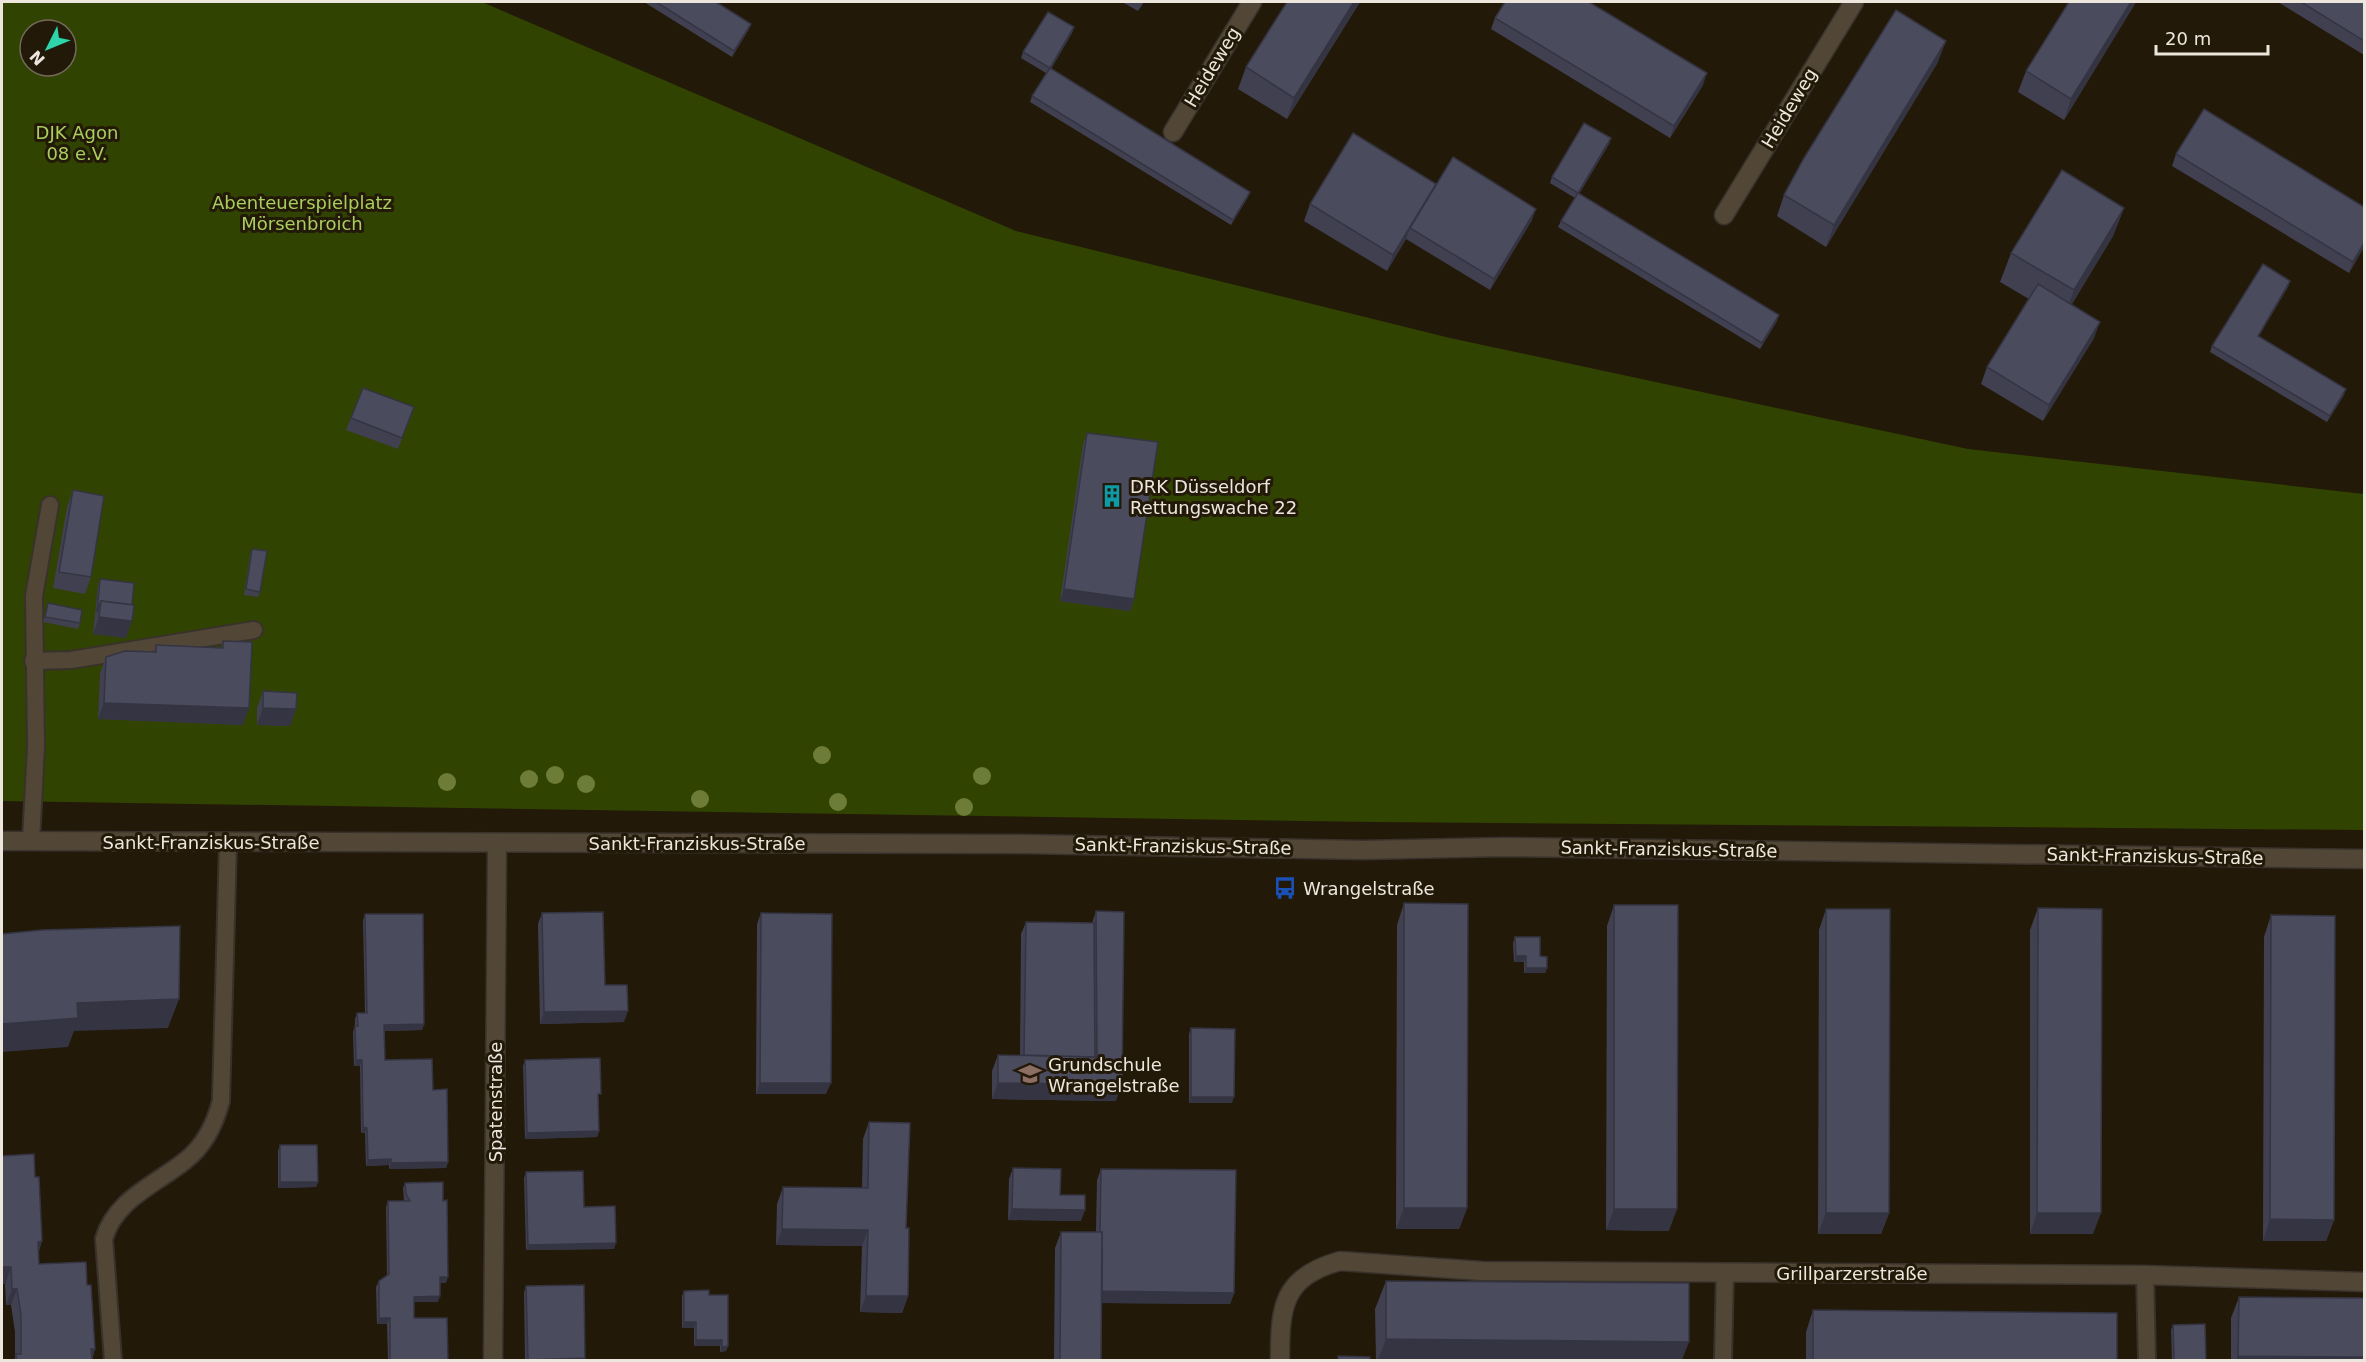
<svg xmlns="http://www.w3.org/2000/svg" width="2366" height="1362" font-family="'DejaVu Sans',sans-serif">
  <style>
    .green { fill: #314300; fill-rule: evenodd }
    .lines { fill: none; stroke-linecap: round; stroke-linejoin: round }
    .service-casing { stroke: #39322c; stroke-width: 20 }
    .minor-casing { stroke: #39322c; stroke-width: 21 }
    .secondary-casing { stroke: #39322c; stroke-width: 21 }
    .service { stroke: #524736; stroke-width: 16 }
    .minor { stroke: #524736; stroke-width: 18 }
    .secondary { stroke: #524736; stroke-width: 18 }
    .tree { fill: #6d7d37 }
    .wall { fill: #404051 }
    .shaded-wall { fill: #343442 }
    .building { fill: #4b4b5e; stroke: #343442; stroke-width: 1.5 }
    .labels { text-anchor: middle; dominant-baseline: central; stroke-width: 6; stroke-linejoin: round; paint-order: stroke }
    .street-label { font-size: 18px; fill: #ece6dc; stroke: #221909 }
    .park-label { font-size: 18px; fill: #aace5d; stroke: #221909 }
    .poi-label { font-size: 18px; fill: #ece6dc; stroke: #221909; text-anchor: start }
  </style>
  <rect width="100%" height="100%" fill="#221909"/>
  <path class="green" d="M2,2H482L1016,231L1450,338L1968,449L2364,494V830L1373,822L2,801ZM30,30H66V66H30Z"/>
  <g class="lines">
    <g class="service-casing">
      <g id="service">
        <path d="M33,661L71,660L254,630"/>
        <path d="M31,841L36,746L34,596L50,505"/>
        <path d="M2145,1275L2147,1360"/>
        <path d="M113,1360L104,1239C115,1199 157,1184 186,1160C205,1145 215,1124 221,1101L228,842"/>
        <path d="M1723,1360L1725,1273"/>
      </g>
    </g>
    <g class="minor-casing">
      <g id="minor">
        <path d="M1173,132L1252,2"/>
        <path d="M1724,215L1854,2"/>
        <path d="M493,1360L497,843"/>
        <path d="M1280,1360C1280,1307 1282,1277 1340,1261L1482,1271L2145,1275L2364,1282"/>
      </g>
    </g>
    <g class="secondary-casing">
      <path id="secondary" d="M2,841L1023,844L1363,850L1503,847L2364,859"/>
    </g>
    <use href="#service" class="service"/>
    <use href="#minor" class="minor"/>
    <use href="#secondary" class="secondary"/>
  </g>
  <g class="tree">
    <circle cx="822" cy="755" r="9"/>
    <circle cx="555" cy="775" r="9"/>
    <circle cx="982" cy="776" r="9"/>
    <circle cx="529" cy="779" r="9"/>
    <circle cx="447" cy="782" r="9"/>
    <circle cx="586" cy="784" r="9"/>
    <circle cx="700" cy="799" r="9"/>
    <circle cx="838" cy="802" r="9"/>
    <circle cx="964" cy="807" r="9"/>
  </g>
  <g class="wall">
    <path d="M644,2H716L751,24L749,29L732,57Z"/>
    <path d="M1122,2H1144L1138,11Z"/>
    <path d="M1287,2H1360L1287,119L1238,89L1246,67Z"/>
    <path d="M2136,2L2064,120L2018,92L2026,71Z"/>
    <path d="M2278,2H2364V55Z"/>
    <path d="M1495,18L1703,85L1670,138L1491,29Z"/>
    <path d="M1074,27L1072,33L1051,69L1250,192L1248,197L1231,225L1030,102L1032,96L1046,73L1021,58L1023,52Z"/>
    <path d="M1938,62L1826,247L1777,216L1784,195Z"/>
    <path d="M1611,138L1609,144L1579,194L1777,321L1760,349L1558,227L1561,221L1575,198L1550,183L1552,177Z"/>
    <path d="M2176,154L2364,247L2349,273L2172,166Z"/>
    <path d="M1434,188L1532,220L1490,290L1406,239L1387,271L1304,221L1310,204Z"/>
    <path d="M2124,208L2113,236L2072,304L2094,338L2043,421L1981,384L1987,367L2029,299L2000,282L2011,253Z"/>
    <path d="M2290,281L2288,287L2259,336L2344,395L2327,422L2210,352L2212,346Z"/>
    <path d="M363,388L414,407L398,449L346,430Z"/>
    <path d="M1087,433L1134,599L1130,611L1060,601L1083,444Z"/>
    <path d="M73,490L91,577L85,594L53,588L67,507Z"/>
    <path d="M252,549L260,592L258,597L244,595L250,555Z"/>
    <path d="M100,579L126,638L93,634L98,585Z"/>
    <path d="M48,603L80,623L78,629L43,622Z"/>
    <path d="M223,641L243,725L98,719L100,673L106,657L154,652L156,645L221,648Z"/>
    <path d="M263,691L296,709L290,726L257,725V708Z"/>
    <path d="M1404,903L1467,1208L1459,1229H1396L1397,925Z"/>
    <path d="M1614,905L1669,1231L1606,1230L1607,926Z"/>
    <path d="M2038,908L2093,1234H2030V930Z"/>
    <path d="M1826,909L1889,1213L1881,1234H1818L1819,930Z"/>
    <path d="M1096,911L1116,1101L992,1099V1071L998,1055H1020L1021,934L1026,922L1092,923Z"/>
    <path d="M542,913L605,985L624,1022L540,1024L538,924Z"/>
    <path d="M761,913L826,1094H756L757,924Z"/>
    <path d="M365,914L424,1024L422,1030L384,1031L385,1060L433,1090L448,1162L446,1168L389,1169V1165L366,1166L365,1133H361L360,1066H354L353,1032L355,1026V1019L357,1013H365L363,920Z"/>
    <path d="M2271,915L2334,1220L2326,1241H2263L2264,937Z"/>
    <path d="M1515,937L1547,968L1545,973H1524V962H1514L1513,943Z"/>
    <path d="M1191,1028L1232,1103H1189V1034Z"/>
    <path d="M525,1060L599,1099V1131L597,1137L525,1139L523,1066Z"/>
    <path d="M869,1122L906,1228L908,1296L902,1313L860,1312L862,1246L776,1245L777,1204L783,1187L862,1188L863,1139Z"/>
    <path d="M280,1145L318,1182L316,1187L278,1188V1151Z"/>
    <path d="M1013,1168L1060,1195L1081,1221L1008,1220L1009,1179Z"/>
    <path d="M1101,1169L1234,1293L1230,1304L1102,1303L1101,1360H1054L1055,1248L1061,1232H1096L1097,1180Z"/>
    <path d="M526,1172L584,1207L614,1249L526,1250L524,1178Z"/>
    <path d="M35,1177L42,1241L39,1251V1264L87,1285L95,1349L92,1360H14L15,1357V1332L11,1305H6L5,1284Z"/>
    <path d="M405,1183L446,1283H440L438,1302H414V1318L448,1360H388L387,1324H377L376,1287L379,1281L387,1276L386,1207L388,1201H404L403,1188Z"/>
    <path d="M1386,1281L1682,1360H1376L1375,1309Z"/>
    <path d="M526,1286L585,1358L584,1360H525L524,1292Z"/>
    <path d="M684,1291L709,1295L728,1346L726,1351L720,1352V1346H694V1328H682V1296Z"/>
    <path d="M2239,1297L2364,1360H2231V1318Z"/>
    <path d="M1813,1310L2117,1360H1806V1332Z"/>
    <path d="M2173,1325L2206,1360H2172L2171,1330Z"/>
  </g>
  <g class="shaded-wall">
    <path d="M1354,2H1360L1287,119L1294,98Z"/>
    <path d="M2131,2H2136L2064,120L2071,99Z"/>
    <path d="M751,24L749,29L732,57L734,51Z"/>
    <path d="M1074,27L1072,33L1048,74L1050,68Z"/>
    <path d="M1946,41L1938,62L1826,247L1834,225Z"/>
    <path d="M1707,73L1703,85L1670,138L1674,126Z"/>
    <path d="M1611,138L1609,144L1576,199L1578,193Z"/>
    <path d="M1436,184L1430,200L1410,228L1406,239L1387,271L1393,255Z"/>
    <path d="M1250,192L1248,197L1231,225L1233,220Z"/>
    <path d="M2124,208L2113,236L2063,319L2074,290Z"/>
    <path d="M1536,209L1532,220L1490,290L1494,279Z"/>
    <path d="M2364,243V247L2349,273L2353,262Z"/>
    <path d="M2290,281L2288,287L2255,341L2258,336Z"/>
    <path d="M1779,315L1777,321L1760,349L1762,343Z"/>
    <path d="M2100,322L2094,338L2043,421L2049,405Z"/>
    <path d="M2346,389L2344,395L2327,422L2330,416Z"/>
    <path d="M1064,589L1134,599L1130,611L1060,601Z"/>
    <path d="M99,617L132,621L126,638L93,634Z"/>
    <path d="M104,703L249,708L243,725L98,719Z"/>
    <path d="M263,708L296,709L290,726L257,725Z"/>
    <path d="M1516,956H1526L1524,962H1514Z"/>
    <path d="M1526,968H1547L1545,973H1524Z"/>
    <path d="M179,999L168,1028L74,1031L68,1047L2,1052V1024L77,1003Z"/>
    <path d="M628,1011L624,1022L540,1024L544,1012Z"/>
    <path d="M424,1024L422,1030L382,1031L384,1025Z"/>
    <path d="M356,1060H362L360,1066H354Z"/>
    <path d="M760,1083H831L826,1094H756Z"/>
    <path d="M998,1083L1122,1084L1116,1101L992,1099Z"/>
    <path d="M1191,1097H1234L1232,1103H1189Z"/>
    <path d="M363,1127L367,1128L365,1133H361Z"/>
    <path d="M599,1131L597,1137L525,1139L527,1133Z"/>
    <path d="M391,1159L389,1165L366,1166L368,1160Z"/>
    <path d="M448,1162L446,1168L389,1169L391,1163Z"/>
    <path d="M280,1182H318L316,1187L278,1188Z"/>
    <path d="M1404,1208H1467L1459,1229H1396Z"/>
    <path d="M1012,1209L1085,1210L1081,1221L1008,1220Z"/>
    <path d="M1614,1209H1677L1669,1231L1606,1230Z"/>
    <path d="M1826,1213H1889L1881,1234H1818Z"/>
    <path d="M2037,1213H2101L2093,1234H2030Z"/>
    <path d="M2270,1219L2334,1220L2326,1241H2263Z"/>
    <path d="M782,1229L868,1230L862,1246L776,1245Z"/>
    <path d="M42,1241L36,1258L38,1242Z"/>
    <path d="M616,1243L614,1249L526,1250L528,1245Z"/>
    <path d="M2,1267H11L5,1284H2Z"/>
    <path d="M440,1277H448L446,1283H438Z"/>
    <path d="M12,1289H17L11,1305H6Z"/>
    <path d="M1100,1291L1234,1293L1230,1304L1096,1303Z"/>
    <path d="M440,1296L438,1302H411L414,1297Z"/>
    <path d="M866,1296H908L902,1313L860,1312Z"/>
    <path d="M379,1318H390L387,1324H377Z"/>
    <path d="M684,1322H696L694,1328H682Z"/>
    <path d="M1386,1339L1689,1342L1682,1360H1378Z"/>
    <path d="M696,1340H722L720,1346H694Z"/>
    <path d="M728,1346L726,1351L720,1352L722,1347Z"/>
    <path d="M91,1349H95L91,1360Z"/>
    <path d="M2238,1356L2364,1357V1360H2236Z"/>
    <path d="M585,1358L584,1360H527H528Z"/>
  </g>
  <g class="building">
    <path d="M656,2H716L751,24L734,51Z"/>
    <path d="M1287,2H1354L1294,98L1246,67Z"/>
    <path d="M1505,2H1589L1707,73L1674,126L1495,18Z"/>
    <path d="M2069,2H2131L2071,99L2026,71Z"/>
    <path d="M2301,2H2364V41Z"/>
    <path d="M1896,10L1946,41L1834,225L1784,195L1804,158Z"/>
    <path d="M1048,12L1074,27L1050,68L1250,192L1233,220L1032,96L1050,68L1023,52Z"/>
    <path d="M2204,109L2364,207V243L2353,262L2176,154Z"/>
    <path d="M1584,123L1611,138L1578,193L1779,315L1762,343L1561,221L1578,193L1552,177Z"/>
    <path d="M1353,133L1436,184L1393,255L1310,204Z"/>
    <path d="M1453,157L1536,209L1494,279L1410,228Z"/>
    <path d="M2062,170L2124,208L2074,290L2011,253Z"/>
    <path d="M2263,264L2290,281L2258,336L2346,389L2330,416L2212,346Z"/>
    <path d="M2038,284L2100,322L2049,405L1987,367Z"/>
    <path d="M363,388L414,407L402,438L351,418Z"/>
    <path d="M1087,433L1158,442L1134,599L1064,589Z"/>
    <path d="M73,490L104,496L91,577L59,572Z"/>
    <path d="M252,549L267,551L260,592L246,589Z"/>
    <path d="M100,579L134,583L132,605L101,601L97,612Z"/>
    <path d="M101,601L134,605L132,621L99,617Z"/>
    <path d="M48,603L82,610L80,623L45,617Z"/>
    <path d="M223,641L252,642L249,708L104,703L106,657L125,651L156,652V645L223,648Z"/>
    <path d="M263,691L297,693L296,709L263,708Z"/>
    <path d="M1404,903L1468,904L1467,1208H1404Z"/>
    <path d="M1614,905H1678L1677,1209H1614Z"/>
    <path d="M2038,908L2102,909L2101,1213H2037Z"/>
    <path d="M1826,909H1890L1889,1213H1826Z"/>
    <path d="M1096,911L1124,912L1122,1084L998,1083V1055L1097,1057Z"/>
    <path d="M603,912L605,985H627L628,1011L544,1012L542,913Z"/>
    <path d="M761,913L832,914L831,1083H760Z"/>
    <path d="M365,914H423L424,1024L384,1025L385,1060L432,1059L433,1090L447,1089L448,1162L391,1163V1159L368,1160L367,1128L363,1127L362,1060H356L355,1026H358L357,1013H367Z"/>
    <path d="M2271,915L2335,916L2334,1220L2270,1219Z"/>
    <path d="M1026,922L1094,923L1095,1057L1024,1055Z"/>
    <path d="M180,926L179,999L77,1003L78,1018L2,1024V934L42,930Z"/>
    <path d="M1515,937H1540V956L1547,957V968H1526V956H1516Z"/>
    <path d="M1191,1028L1235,1029L1234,1097H1191Z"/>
    <path d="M600,1058L601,1094H598L599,1131L527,1133L525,1060Z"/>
    <path d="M869,1122L910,1123L906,1228H909L908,1296H866L868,1230L782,1229L783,1187L868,1188Z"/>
    <path d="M280,1145H317L318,1182H280Z"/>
    <path d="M34,1154L35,1177H39L42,1241L38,1242L39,1264L86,1262L87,1285H91L95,1349H91L92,1360H16V1354H21V1315L17,1289H12L11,1267H2V1156Z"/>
    <path d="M1013,1168L1061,1169L1060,1195H1085V1210L1012,1209Z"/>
    <path d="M1101,1169L1236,1170L1234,1293L1102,1291V1232H1100Z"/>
    <path d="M583,1171L584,1207L615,1206L616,1243L528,1245L526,1172Z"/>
    <path d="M443,1182V1201L447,1200L448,1277H440V1296L414,1297V1318H447L448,1360H390V1318H379V1281L389,1274L388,1201H410L406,1194L405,1183Z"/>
    <path d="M1061,1232H1102L1101,1360H1060Z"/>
    <path d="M1386,1281L1689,1283V1342L1386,1339Z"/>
    <path d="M584,1285L585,1358L528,1360L526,1286Z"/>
    <path d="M709,1290V1295H728V1346L722,1347V1340H696V1322H684V1291Z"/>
    <path d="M2239,1297L2364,1298V1357L2238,1356Z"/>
    <path d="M1813,1310L2117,1313V1360H1813Z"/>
    <path d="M2205,1324L2206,1360H2174L2173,1325Z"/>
    <path d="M1338,1356L1370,1357V1360H1338Z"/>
  </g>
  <defs>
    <g id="building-bare" transform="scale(1.8)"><path d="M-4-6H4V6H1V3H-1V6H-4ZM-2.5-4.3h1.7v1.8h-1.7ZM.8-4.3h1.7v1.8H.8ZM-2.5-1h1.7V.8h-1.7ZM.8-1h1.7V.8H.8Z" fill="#0f9aa8" stroke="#221909" stroke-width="2.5" paint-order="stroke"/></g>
    <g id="bus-bare" transform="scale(1.8)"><path d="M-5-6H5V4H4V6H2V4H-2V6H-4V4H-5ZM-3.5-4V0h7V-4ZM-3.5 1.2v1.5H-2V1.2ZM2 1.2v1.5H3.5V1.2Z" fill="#1a4fb4" stroke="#221909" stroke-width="2.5" paint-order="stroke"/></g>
    <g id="school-bare" transform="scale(1.8)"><path d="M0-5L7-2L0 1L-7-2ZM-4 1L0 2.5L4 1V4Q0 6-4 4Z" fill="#8d6e63" stroke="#221909" stroke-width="2.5" paint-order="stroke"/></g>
  </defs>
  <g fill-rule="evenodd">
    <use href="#building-bare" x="1112" y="496"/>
    <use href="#bus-bare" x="1285" y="888"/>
    <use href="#school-bare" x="1030" y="1074"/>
  </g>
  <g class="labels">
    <g class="street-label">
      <text transform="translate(1212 67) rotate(-59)">Heideweg</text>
      <text transform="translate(1789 108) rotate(-59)">Heideweg</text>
      <text x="211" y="842">Sankt-Franziskus-Straße</text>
      <text x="697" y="843">Sankt-Franziskus-Straße</text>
      <text transform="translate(1183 846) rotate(1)">Sankt-Franziskus-Straße</text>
      <text transform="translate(1669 849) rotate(1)">Sankt-Franziskus-Straße</text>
      <text transform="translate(2155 856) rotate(1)">Sankt-Franziskus-Straße</text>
      <text transform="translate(495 1102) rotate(-90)">Spatenstraße</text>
      <text x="1852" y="1273">Grillparzerstraße</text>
    </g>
    <g class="park-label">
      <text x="77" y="132">DJK Agon<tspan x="77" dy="21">08 e.V.</tspan></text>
      <text x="302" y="202">Abenteuerspielplatz<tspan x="302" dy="21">Mörsenbroich</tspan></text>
    </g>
    <g class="poi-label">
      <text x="1130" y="486">DRK Düsseldorf<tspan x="1130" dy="21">Rettungswache 22</tspan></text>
      <text x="1303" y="888">Wrangelstraße</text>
      <text x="1048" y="1064">Grundschule<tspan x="1048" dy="21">Wrangelstraße</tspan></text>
    </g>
  </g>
  <rect width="2366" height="1362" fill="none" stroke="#ece6dc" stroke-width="6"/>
  <g transform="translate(48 48) rotate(227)"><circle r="28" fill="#221909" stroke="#736b5d" stroke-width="1.5"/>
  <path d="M0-4.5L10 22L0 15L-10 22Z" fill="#2ed4aa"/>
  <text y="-9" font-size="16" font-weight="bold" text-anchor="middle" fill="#ece6dc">N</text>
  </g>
  <path d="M2156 45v9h112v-9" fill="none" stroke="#ece6dc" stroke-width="3"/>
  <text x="2165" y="45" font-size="18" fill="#ece6dc" stroke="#221909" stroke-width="4.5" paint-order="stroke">20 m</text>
</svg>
